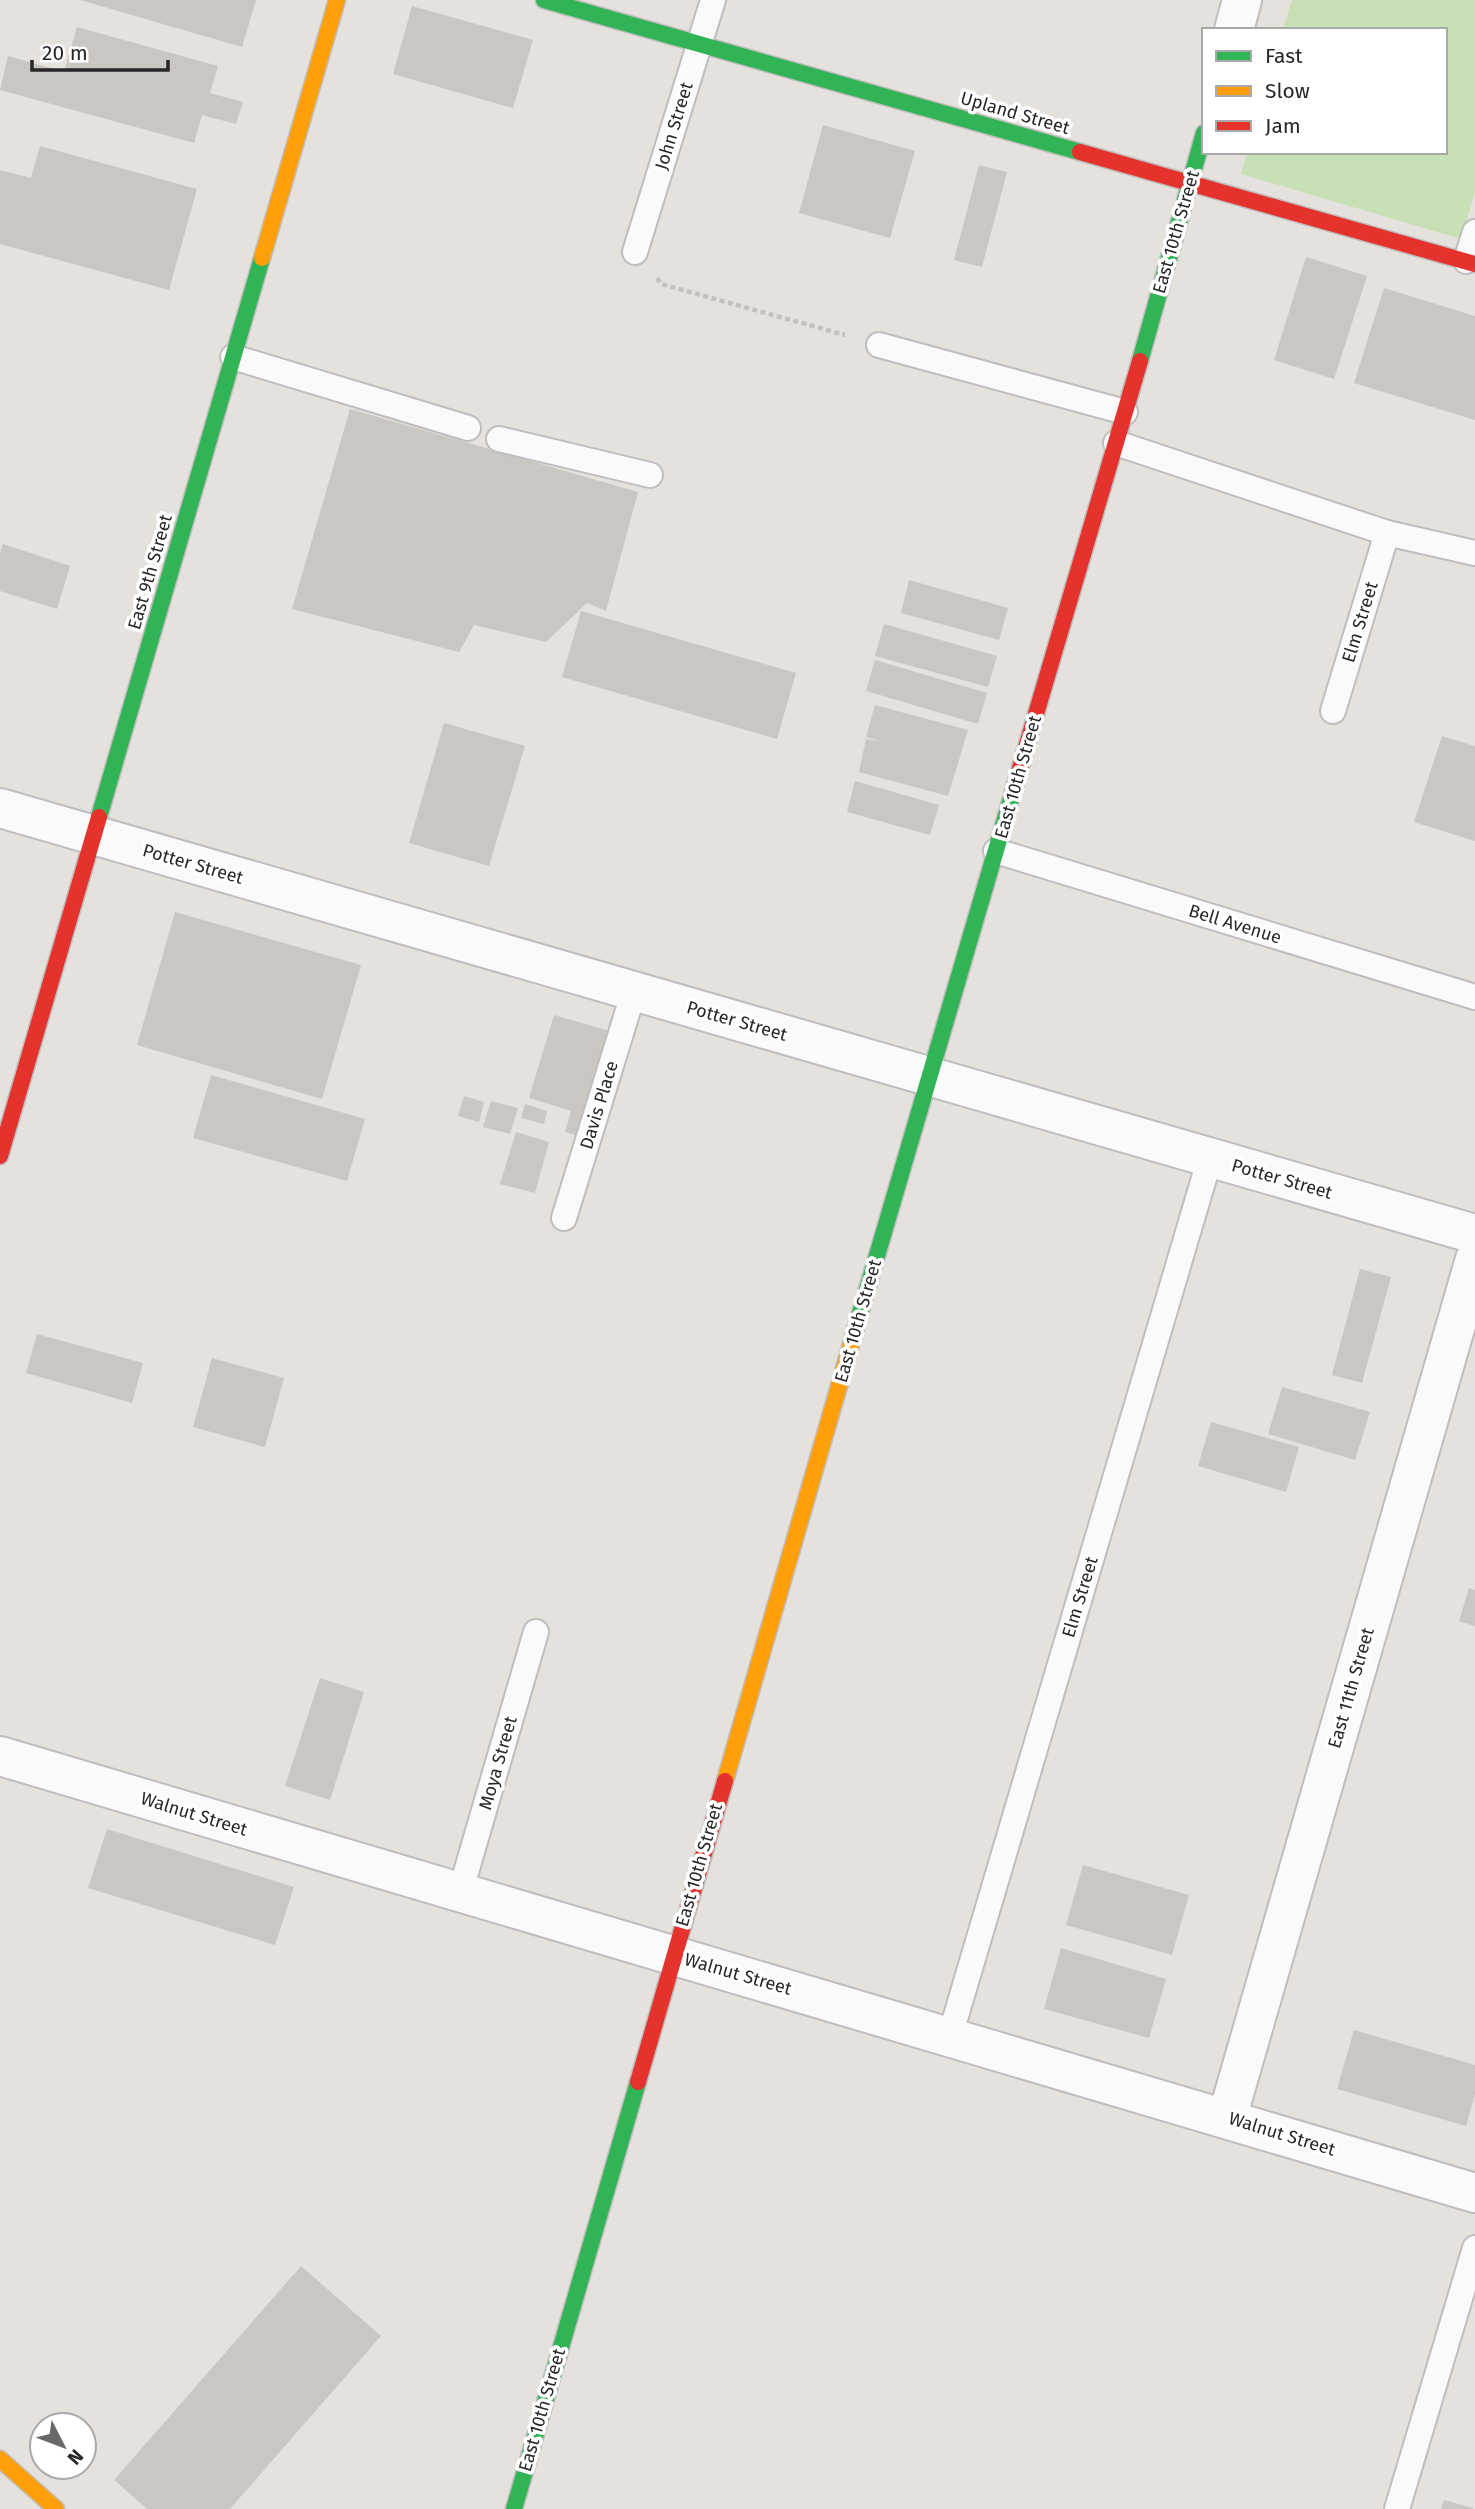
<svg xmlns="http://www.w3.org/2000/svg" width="1475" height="2509" font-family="'Fira Sans',sans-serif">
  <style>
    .green { fill: #c8e0b5 }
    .building { fill: #cac7c3 }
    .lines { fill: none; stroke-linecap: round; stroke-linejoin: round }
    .lane-casing { stroke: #bfbdbe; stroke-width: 28 }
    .street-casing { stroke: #bfbdbe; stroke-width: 42 }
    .fast-casing { stroke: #bfbdbe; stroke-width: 19 }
    .slow-casing { stroke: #bfbdbe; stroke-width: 19 }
    .jam-casing { stroke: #bfbdbe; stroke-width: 19 }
    .path { stroke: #c2c1c0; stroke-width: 4.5; stroke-dasharray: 5 3.5; stroke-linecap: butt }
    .lane { stroke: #fbfafa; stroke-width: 24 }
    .street { stroke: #fbfafa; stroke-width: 38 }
    .fast { stroke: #30b455; stroke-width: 16 }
    .slow { stroke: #ff9f0a; stroke-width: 16 }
    .jam { stroke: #e5322d; stroke-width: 16 }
    .labels { text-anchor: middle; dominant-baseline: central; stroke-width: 7; stroke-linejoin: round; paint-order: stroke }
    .street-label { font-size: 18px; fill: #272727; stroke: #fff }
  </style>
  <rect width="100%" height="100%" fill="#e5e1dc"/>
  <path class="green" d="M1292,0H1475V192L1461,239L1241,174L1247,152H1445V30H1283Z"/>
  <g class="building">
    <path d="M80,0H256L242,47Z"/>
    <path d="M412,6L533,40L513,108L393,74Z"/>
    <path d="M77,27L218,66L210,93L243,102L236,124L202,115L194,143L0,90L8,56L64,72Z"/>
    <path d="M823,125L915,151L890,238L799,213Z"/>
    <path d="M40,146L197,189L169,290L0,244V170L31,178Z"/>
    <path d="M979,165L1007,172L982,267L954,260Z"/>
    <path d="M1306,257L1367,276L1334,379L1274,360Z"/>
    <path d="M1384,288L1475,316V420L1354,383Z"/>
    <path d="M350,409L638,492L606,611L587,603L546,642L474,625L459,652L292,609Z"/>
    <path d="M3,544L70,566L57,609L0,591V553Z"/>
    <path d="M909,580L1008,608L999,640L901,613Z"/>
    <path d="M581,611L796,673L777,739L562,677Z"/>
    <path d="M884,624L997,656L988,687L875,656Z"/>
    <path d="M875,660L987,693L978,724L866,691Z"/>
    <path d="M875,705L968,730L948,796L859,772L866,739L884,742L866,737Z"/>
    <path d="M444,723L525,746L489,866L409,843Z"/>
    <path d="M1442,736L1475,746V841L1414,822Z"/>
    <path d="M855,781L939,805L930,835L847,812Z"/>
    <path d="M175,912L361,965L322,1099L137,1045Z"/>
    <path d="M554,1015L613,1032L582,1137L565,1132L571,1111L529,1098Z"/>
    <path d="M211,1075L365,1119L347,1181L193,1138Z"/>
    <path d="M464,1096L484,1102L479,1122L458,1116Z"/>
    <path d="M491,1101L518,1108L510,1134L483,1127Z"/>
    <path d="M525,1104L547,1111L544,1124L521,1118Z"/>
    <path d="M516,1132L549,1142L535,1193L500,1184Z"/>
    <path d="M1360,1269L1391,1277L1362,1383L1332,1375Z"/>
    <path d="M37,1334L143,1363L132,1403L26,1373Z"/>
    <path d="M212,1358L284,1378L265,1447L193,1427Z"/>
    <path d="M1282,1387L1370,1412L1355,1460L1268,1434Z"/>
    <path d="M1211,1422L1299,1447L1286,1492L1198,1466Z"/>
    <path d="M1469,1588L1475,1590V1626L1459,1621Z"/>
    <path d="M320,1678L364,1692L330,1800L285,1786Z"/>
    <path d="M107,1829L294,1887L275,1945L88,1888Z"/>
    <path d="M1083,1865L1189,1895L1172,1955L1066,1925Z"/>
    <path d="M1061,1948L1166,1979L1149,2038L1044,2009Z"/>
    <path d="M1354,2030L1475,2065V2094L1466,2126L1337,2089Z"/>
    <path d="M301,2266L381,2336L230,2509H147L114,2480Z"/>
    <path d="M1444,2500L1473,2508V2509H1441Z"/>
  </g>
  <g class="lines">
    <g class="lane-casing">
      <g id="lane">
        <path d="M635,252L713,0"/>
        <path d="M1466,261L1475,232"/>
        <path d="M879,345L1125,412"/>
        <path d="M233,357L468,428"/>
        <path d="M499,439L650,475"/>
        <path d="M1116,443L1387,533L1475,553"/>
        <path d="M1333,711L1387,533"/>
        <path d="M996,851L1475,997"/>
        <path d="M564,1218L634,991"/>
        <path d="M460,1893L536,1632"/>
        <path d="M950,2036L1210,1158"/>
        <path d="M1397,2509L1475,2248"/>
      </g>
    </g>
    <g class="street-casing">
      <g id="street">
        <path d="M1234,30L1242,0"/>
        <path d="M0,808L1475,1234"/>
        <path d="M0,1756C491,1903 984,2044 1475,2193"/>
        <path d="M1227,2118L1475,1259"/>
      </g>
    </g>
    <g class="fast-casing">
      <g id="fast">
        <path d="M544,0L1080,152"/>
        <path d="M1140,361L1204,133"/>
        <path d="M99,817L262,258"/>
        <path d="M854,1334L1013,792"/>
        <path d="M514,2509L638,2082"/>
      </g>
    </g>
    <g class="slow-casing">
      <g id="slow">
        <path d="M262,258L337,0"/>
        <path d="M725,1781L854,1334"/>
        <path d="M0,2459L56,2509"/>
      </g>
    </g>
    <g class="jam-casing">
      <g id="jam">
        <path d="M1080,152L1475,264"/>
        <path d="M1013,792L1140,361"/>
        <path d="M0,1156L99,817"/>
        <path d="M638,2082L725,1781"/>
      </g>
    </g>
    <path class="path" d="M657,278L661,284L845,335"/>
    <use href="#lane" class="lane"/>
    <use href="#street" class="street"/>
    <use href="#fast" class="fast"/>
    <use href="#slow" class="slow"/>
    <use href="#jam" class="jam"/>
  </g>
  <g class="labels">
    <g class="street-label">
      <text transform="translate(1015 113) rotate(16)">Upland Street</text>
      <text transform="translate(674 126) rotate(-73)">John Street</text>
      <text transform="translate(1176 232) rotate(-74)">East 10th Street</text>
      <text transform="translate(150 572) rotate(-74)">East 9th Street</text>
      <text transform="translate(1360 622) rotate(-73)">Elm Street</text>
      <text transform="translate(1018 777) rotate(-74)">East 10th Street</text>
      <text transform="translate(193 864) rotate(16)">Potter Street</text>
      <text transform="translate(1235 924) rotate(17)">Bell Avenue</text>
      <text transform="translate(737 1021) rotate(16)">Potter Street</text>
      <text transform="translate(599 1105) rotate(-73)">Davis Place</text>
      <text transform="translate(1282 1179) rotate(16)">Potter Street</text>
      <text transform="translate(858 1321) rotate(-74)">East 10th Street</text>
      <text transform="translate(1080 1597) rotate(-73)">Elm Street</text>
      <text transform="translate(1351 1688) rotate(-74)">East 11th Street</text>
      <text transform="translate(498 1763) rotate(-74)">Moya Street</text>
      <text transform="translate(194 1814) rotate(17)">Walnut Street</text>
      <text transform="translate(699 1865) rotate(-74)">East 10th Street</text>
      <text transform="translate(738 1974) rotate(16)">Walnut Street</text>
      <text transform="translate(1282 2134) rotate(17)">Walnut Street</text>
      <text transform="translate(542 2410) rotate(-74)">East 10th Street</text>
    </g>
  </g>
  <rect x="1202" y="28" width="245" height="126" fill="#ffffff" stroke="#a9a9a9" stroke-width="2"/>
  <rect x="1216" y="51" width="35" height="10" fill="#30b455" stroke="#a9a9a9" stroke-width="2"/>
  <text x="1265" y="63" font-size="21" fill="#272727">Fast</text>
  <rect x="1216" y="86" width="35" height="10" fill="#ff9f0a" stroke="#a9a9a9" stroke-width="2"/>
  <text x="1265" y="98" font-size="21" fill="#272727">Slow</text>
  <rect x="1216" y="121" width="35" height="10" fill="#e5322d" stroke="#a9a9a9" stroke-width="2"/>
  <text x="1265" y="133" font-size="21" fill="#272727">Jam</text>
  <g transform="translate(63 2446) rotate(132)"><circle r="33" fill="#ffffff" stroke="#a9a9a9" stroke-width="2"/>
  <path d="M0-5L12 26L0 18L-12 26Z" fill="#6a6866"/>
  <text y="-10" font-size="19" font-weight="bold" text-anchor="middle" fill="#272727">N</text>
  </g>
  <path d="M32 60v10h136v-10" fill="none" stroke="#272727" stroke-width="3.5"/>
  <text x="42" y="60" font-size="21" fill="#272727" stroke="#ffffff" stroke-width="5" paint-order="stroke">20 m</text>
</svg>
